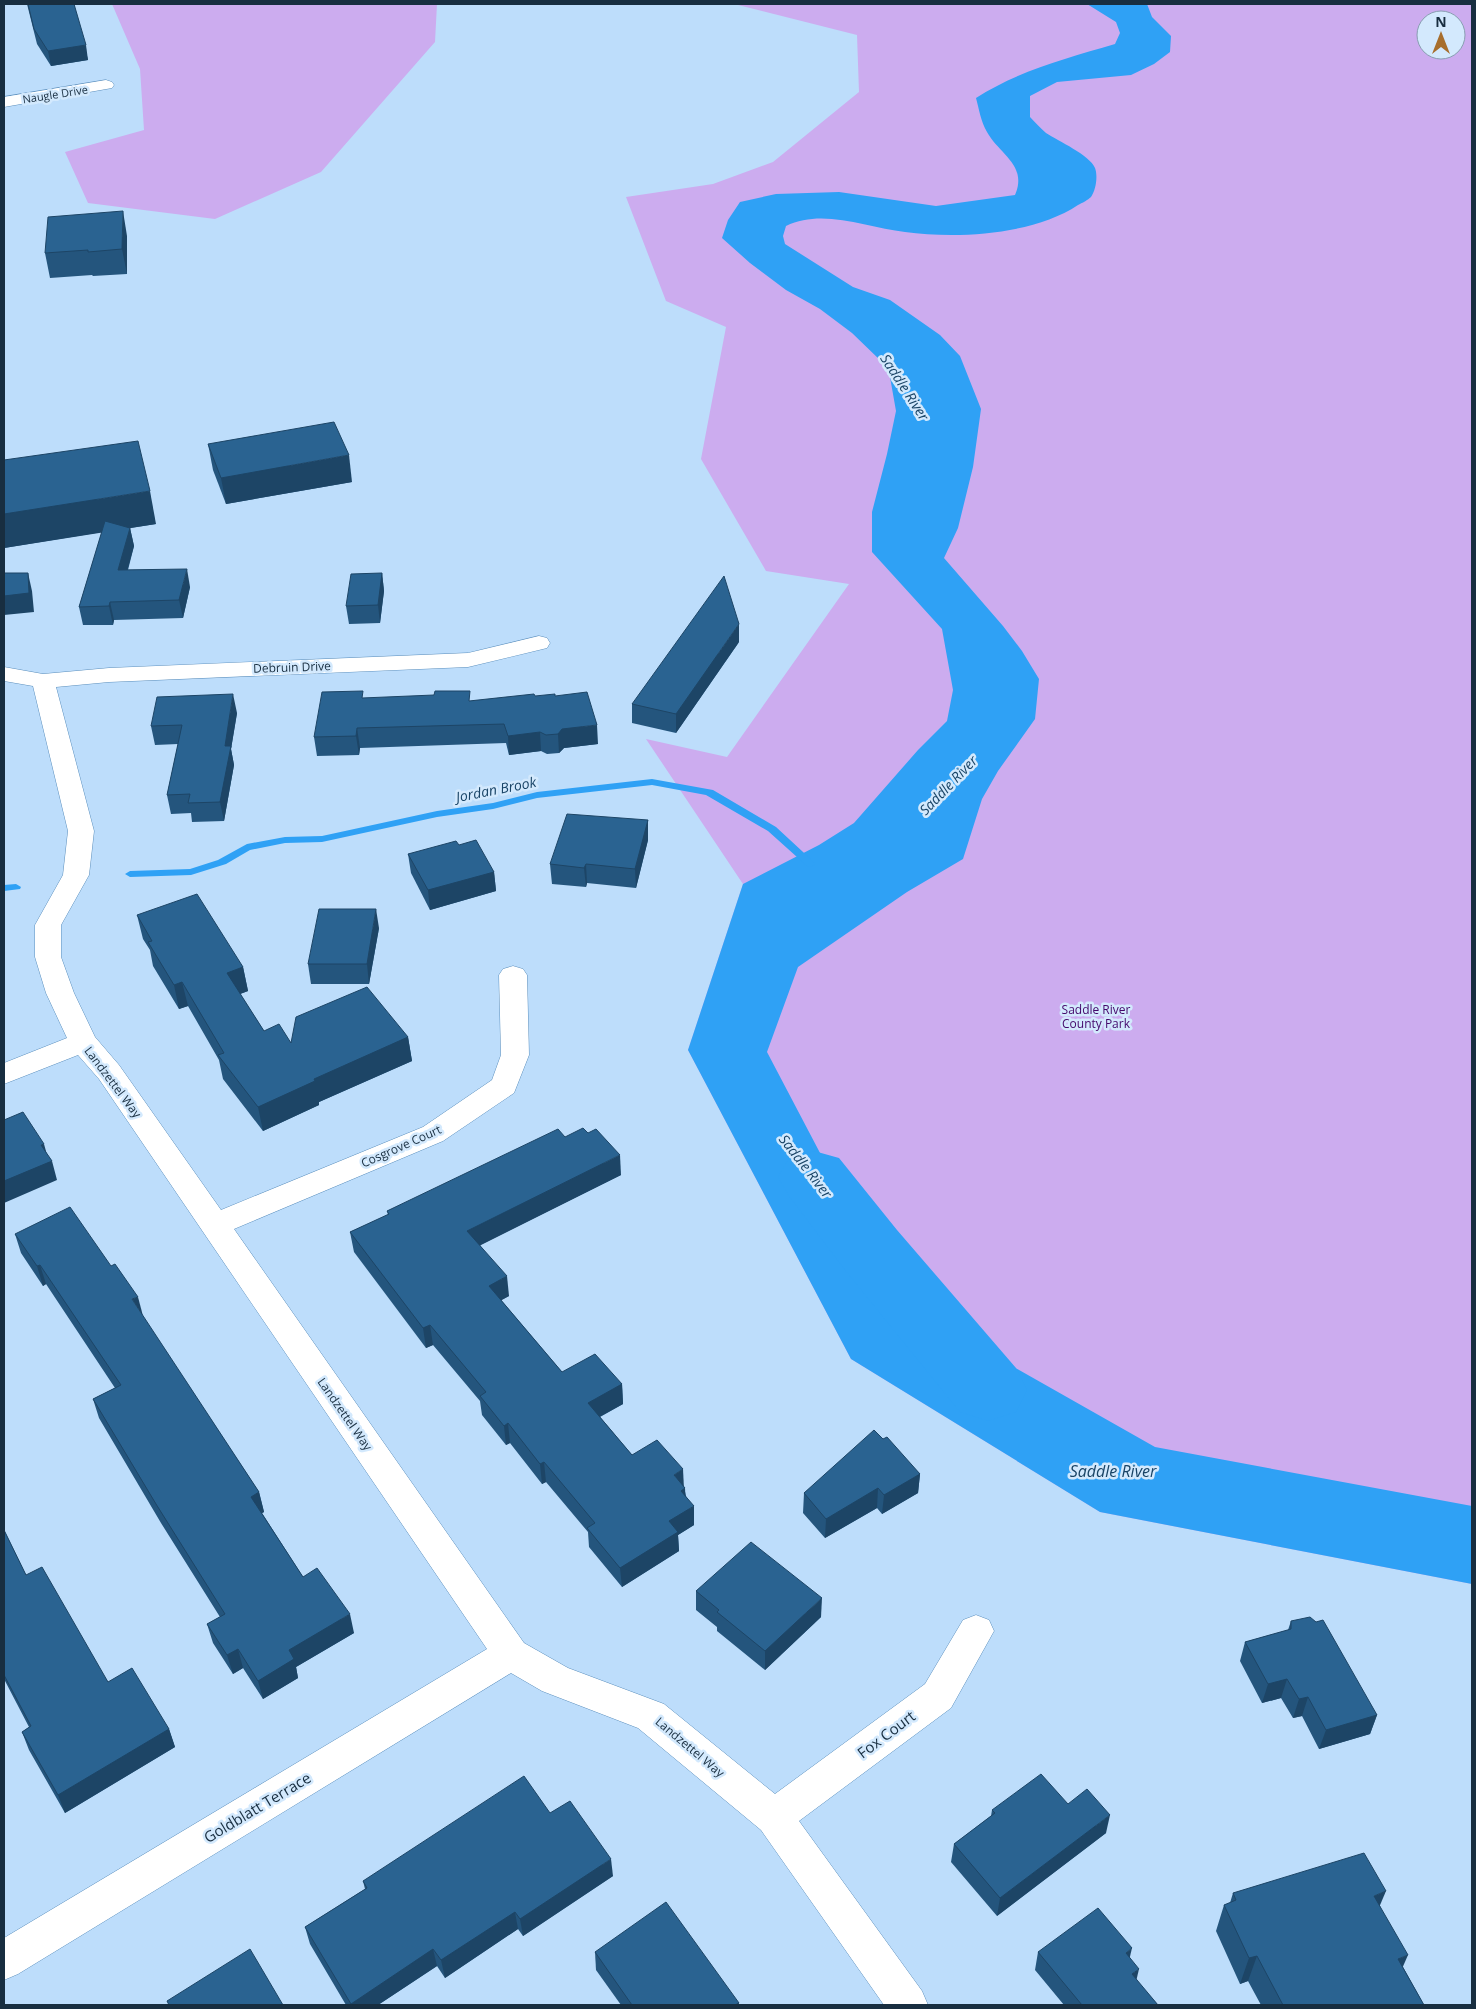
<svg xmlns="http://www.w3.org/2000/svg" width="1476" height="2009" font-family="'Open Sans',sans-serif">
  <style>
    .green { fill: #ccacef; fill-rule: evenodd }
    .water { fill: #2fa1f5 }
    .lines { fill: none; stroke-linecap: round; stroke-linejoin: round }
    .stream { fill: #2fa1f5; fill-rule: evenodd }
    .river { fill: #2fa1f5; fill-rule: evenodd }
    .minor-casing { stroke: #5b8fbd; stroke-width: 1 }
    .minor { fill: #fff; fill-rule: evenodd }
    .wall { fill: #24557d }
    .shaded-wall { fill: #1d4566 }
    .building { fill: #2a6391; stroke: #1d4566 }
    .labels { text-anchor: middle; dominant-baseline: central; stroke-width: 5; stroke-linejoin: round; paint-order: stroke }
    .far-street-label { font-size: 11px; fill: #182e40; stroke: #d3e9fd }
    .street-label { font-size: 12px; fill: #182e40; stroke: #d3e9fd }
    .park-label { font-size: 12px; fill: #43076a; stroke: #d3e9fd }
    .water-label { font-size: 14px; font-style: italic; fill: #194466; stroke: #d3e9fd }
    .near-street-label { font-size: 15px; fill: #182e40; stroke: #d3e9fd }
    .near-water-label { font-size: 16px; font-style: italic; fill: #194466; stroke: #d3e9fd }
  </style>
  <rect width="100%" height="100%" fill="#bdddfb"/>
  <g class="green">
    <path d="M112,4H437L435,42L321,172L215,219L88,203L65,152L144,130L140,69Z"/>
    <path d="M734,4H1472V1584L1100,1512L851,1359L688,1050L743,884L646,739L727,757L849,584L766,571L701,459L726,327L666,301L626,197L713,184L773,162L859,92L857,35ZM1426,20H1456V50H1426Z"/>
  </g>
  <path class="water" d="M1087,4H1147L1152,17L1171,36L1170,52L1154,64L1131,75L1057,82L1030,96V117C1035,122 1040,128 1046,133C1058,141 1090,155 1095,168C1098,176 1096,190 1091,197C1088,200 1082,203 1078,205C1033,235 958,239 905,232C868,228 823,208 786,226L783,236L785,244L853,287L890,300L940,335L960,356L981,409L973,467L958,528L944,558L1003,626L1022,651L1039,679L1035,719L998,771L982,799L963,859L907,892L798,967L767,1052L871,1250L876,1289L1155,1447L1472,1506V1584L1100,1512L851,1359L688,1050L743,884L819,845L854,823L918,750L947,721L953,690L942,629L872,552V512L887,454L896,411L890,377L881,361L852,333L820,309L786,290L750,263L722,238L728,220L740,202L776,194L839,192L936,206L1015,195C1028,165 999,154 987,132C981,122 979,109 976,98C1018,71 1067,58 1115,44L1120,33L1116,22Z"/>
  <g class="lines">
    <g class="stream">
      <path d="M652,779L713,790L776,827L816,864L811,867L807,866L768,831L706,795L652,785L537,798L493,809L437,817L322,842L285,843L250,850L226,864L191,875L130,877L125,874L130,871L190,869L218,860L247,844L285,837L322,836L437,811L493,803L537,792Z"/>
      <path d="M16,884L21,887L20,889L4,891V885Z"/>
    </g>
    <path class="river" d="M814,1151L839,1158L897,1230L1016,1368L1027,1390L1016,1412L988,1421L960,1412L845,1270L789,1196L778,1177L789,1158Z"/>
    <g class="minor-casing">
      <g id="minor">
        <path d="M106,80L112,82L114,85L112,88L4,107V97Z"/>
        <path d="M539,636L547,638L550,643L547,648L468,667L109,682L56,687L94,831L89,875L61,925V957L74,993L95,1037L119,1065L221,1210L423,1127L492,1080L501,1055L499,975L503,969L513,966L523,969L527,975L529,1055L514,1093L443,1141L234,1229L524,1643L568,1668L664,1704L775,1794L925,1684L963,1620L976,1615L989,1620L994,1631L951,1708L799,1821L922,1991L928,2005H884L761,1830L638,1728L542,1691L511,1673L18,1974L4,1980V1938L487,1649L99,1079L78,1055L4,1084V1063L67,1038L46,993L35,957V925L63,875L68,831L33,686L4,681V667L43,674L109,668L468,653Z"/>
      </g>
    </g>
    <use href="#minor" class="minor"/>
  </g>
  <g class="wall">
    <path d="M27,4H74L88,60L51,66L37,44Z"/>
    <path d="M127,236V274L93,276L92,275L50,278L45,253Z"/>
    <path d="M208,444L352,482L226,504L213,470Z"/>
    <path d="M4,460L156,524L130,528L134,546L128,570L190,587L183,618L114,620L113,625H83L79,607L102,532L4,548Z"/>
    <path d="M382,573L384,591L380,623L349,624L346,606Z"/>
    <path d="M739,642L676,733L632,723V704Z"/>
    <path d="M535,696H555L598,744L564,748L559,753L547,754L541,751L509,755L506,743L360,748L359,755L317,756L314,737L364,698L471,701Z"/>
    <path d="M237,713L231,749L234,765L224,821L192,822L191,813L171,814L167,795L178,744L155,745L151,726Z"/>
    <path d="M648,820V840L636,888L587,883L586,887L552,884L550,864Z"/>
    <path d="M459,845L494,872L496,891L430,910L411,873L408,854Z"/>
    <path d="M137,915L243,967L248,991L240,994L264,1031L291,1043L408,1037L412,1061L319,1102V1105L263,1131L223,1079L219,1060L188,1006L179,1009L153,966L150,950L143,939Z"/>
    <path d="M379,928L369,984H311L308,964Z"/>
    <path d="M565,1137L621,1175L480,1245L509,1296L501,1300L562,1372L622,1384L623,1404L600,1417L632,1455L684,1487L686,1496L694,1525L678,1535L679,1551L622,1587L589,1547L588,1532L546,1482L542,1484L510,1443L506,1445L482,1415L480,1401L433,1345L426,1348L354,1252L350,1232L388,1215L387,1211Z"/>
    <path d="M15,1234L143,1317L259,1492L264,1512L262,1513L303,1577L354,1633L296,1667L298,1678L263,1699L243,1668L233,1674L213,1643L207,1624L220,1617L161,1523L99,1418L93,1399L115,1388L46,1284L43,1286L21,1253Z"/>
    <path d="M883,1439L920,1474L918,1493L882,1514L877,1508L825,1538L803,1513L804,1493Z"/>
    <path d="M4,1530L26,1575L108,1682L169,1729L175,1747L65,1813L29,1750L22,1732L29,1727L4,1679Z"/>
    <path d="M696,1591L821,1617L765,1670L717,1631V1627L696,1610Z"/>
    <path d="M1291,1621L1377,1715L1370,1734L1319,1749L1302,1716L1293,1718L1281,1698L1262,1703L1240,1661L1245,1642L1288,1630Z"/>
    <path d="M1068,1804L1106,1833L997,1916L951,1862L954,1844L991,1816L992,1810Z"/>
    <path d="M550,1813L613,1876L523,1936L518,1929L445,1978L437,1966L378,2005H346L310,1944L305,1927L365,1889L363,1881Z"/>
    <path d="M1233,1893L1380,1906L1403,1967L1424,2005H1261L1248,1981L1240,1984L1216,1931L1224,1905L1230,1903Z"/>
    <path d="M595,1952L739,2003V2005H621L596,1970Z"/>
    <path d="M1038,1952L1130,1958L1136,1980L1158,2005H1064L1035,1970Z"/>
  </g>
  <g class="shaded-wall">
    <path d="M86,45L88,60L51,66L48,51Z"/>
    <path d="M123,211L127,236V274L122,249Z"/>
    <path d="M349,455L352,482L226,504L221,478Z"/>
    <path d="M150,491L156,524L4,548V514Z"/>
    <path d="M130,528L134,546L122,589L118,570Z"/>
    <path d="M187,569L190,587L183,618L179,600Z"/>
    <path d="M28,573L32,591L34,612L4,615V596Z"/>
    <path d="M382,573L384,591L380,623L378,605Z"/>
    <path d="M110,602L114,620L113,625L109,606Z"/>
    <path d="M739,624V642L676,733V714Z"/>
    <path d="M233,694L237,713L231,749L234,765L224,821L220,802L225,746Z"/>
    <path d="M597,725L598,744L564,748L559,753L558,734L562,729Z"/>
    <path d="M357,728L360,748L359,755L356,736Z"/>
    <path d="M540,732L541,751L509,755L508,736Z"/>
    <path d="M648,820V840L636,888L635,869Z"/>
    <path d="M586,864L587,883L586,887L584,868Z"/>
    <path d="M494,872L496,891L430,910L428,890Z"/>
    <path d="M376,909L379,928L369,984L367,964Z"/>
    <path d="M243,967L248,991L232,997L227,973Z"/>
    <path d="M182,982L188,1006L179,1009L174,985Z"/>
    <path d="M408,1037L412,1061L319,1102V1105L263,1131L258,1107L314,1079Z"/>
    <path d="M44,1144L49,1162L52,1161L57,1180L4,1203V1181L41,1145Z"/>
    <path d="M620,1155L621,1175L469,1251L467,1231Z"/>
    <path d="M40,1265L46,1284L43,1286L37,1266Z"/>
    <path d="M507,1276L509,1296L491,1306L489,1286Z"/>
    <path d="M138,1297L143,1316L132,1299Z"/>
    <path d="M430,1325L433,1345L426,1348L423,1328Z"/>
    <path d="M622,1384L623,1404L590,1422L588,1403Z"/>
    <path d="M508,1423L510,1443L506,1445L504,1426Z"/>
    <path d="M544,1462L546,1482L542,1484L540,1464Z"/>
    <path d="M683,1469L684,1489L674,1475Z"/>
    <path d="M920,1474L918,1493L882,1514L884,1495Z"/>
    <path d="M685,1488L686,1508L681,1491Z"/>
    <path d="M878,1488L877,1508L825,1538L826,1519Z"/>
    <path d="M259,1492L264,1512L256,1516L251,1497Z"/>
    <path d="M694,1506V1525L678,1535L679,1551L622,1587L620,1568L669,1521Z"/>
    <path d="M822,1598L821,1617L765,1670V1651Z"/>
    <path d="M350,1614L354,1633L296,1667L298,1678L263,1699L258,1681L289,1650Z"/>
    <path d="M238,1649L243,1668L233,1674L227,1655Z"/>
    <path d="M1287,1679L1281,1698L1262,1703L1268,1684Z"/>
    <path d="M1308,1697L1302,1716L1293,1718L1299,1699Z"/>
    <path d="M1377,1715L1370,1734L1319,1749L1326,1730Z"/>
    <path d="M169,1729L175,1747L65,1813L58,1795Z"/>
    <path d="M1110,1815L1106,1833L997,1916L1000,1898Z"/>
    <path d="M611,1859L613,1876L523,1936L520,1919Z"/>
    <path d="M1386,1891L1375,1917L1374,1896Z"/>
    <path d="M515,1912L518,1929L445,1978L441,1960Z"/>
    <path d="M1132,1948L1128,1965L1126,1953Z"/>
    <path d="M433,1949L437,1966L378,2005H351V2004Z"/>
    <path d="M1408,1955L1397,1980L1398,1959Z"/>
    <path d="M1257,1956L1248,1981L1240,1984L1249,1958Z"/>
    <path d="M1139,1969L1135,1986L1132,1974Z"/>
  </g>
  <g class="building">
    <path d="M28,4H74L86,45L48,51L34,29Z"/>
    <path d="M123,211L122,249L88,252V250L45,253L48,217Z"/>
    <path d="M334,422L349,455L221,478L208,444Z"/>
    <path d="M138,441L150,491L4,514V460Z"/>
    <path d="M105,521L130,528L118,570L187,569L179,600L110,602L109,606L79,607Z"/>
    <path d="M4,573H28L29,593L4,596Z"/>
    <path d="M382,573L378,605L346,606L351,574Z"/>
    <path d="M724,576L739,624L676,714L632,704Z"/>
    <path d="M363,691L362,698L434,695L435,691H470L469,701L534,694L535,696L555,694V696L587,692L597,725L562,729L558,734L546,735L540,732L508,736L504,724L357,728L356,736L314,737L322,692Z"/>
    <path d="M233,694L225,746H231L220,802L188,803L190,794L167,795L182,725L151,726L157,697Z"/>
    <path d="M567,814L648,820L635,869L586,864L584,868L550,864Z"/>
    <path d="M476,840L494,872L428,890L408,854L456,841L459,845Z"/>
    <path d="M197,894L243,967L227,973L264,1031L279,1024L291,1043L296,1017L367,987L408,1037L314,1079L315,1081L258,1107L218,1055L224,1053L182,982L174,985L148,942L152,941L137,915Z"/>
    <path d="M319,909H376L367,964H308Z"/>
    <path d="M23,1112L44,1144L41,1145L52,1161L4,1181V1120Z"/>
    <path d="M583,1128L588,1133L596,1129L620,1155L467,1231L507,1276L489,1286L562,1372L595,1354L622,1384L588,1403L632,1455L657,1440L683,1469L674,1475L685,1488L681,1491L694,1506L669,1521L678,1532L620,1568L587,1528L595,1523L544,1462L540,1464L508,1423L504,1426L480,1396L486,1392L430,1325L423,1328L350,1232L389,1214L387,1211L558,1129L565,1137Z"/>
    <path d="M70,1207L111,1266L115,1264L138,1297L132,1299L259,1492L251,1497L303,1577L317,1568L350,1614L289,1650L294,1659L258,1681L238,1649L227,1655L207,1624L225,1614L156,1504L93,1399L121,1385L40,1265L37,1266L15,1234Z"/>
    <path d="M874,1430L883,1439L887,1437L920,1474L884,1495L878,1488L826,1519L804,1493Z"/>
    <path d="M4,1530L26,1575L42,1567L108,1682L132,1668L169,1729L58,1795L22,1732L31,1726L4,1675Z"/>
    <path d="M751,1542L822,1598L765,1651L717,1612L719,1610L696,1591Z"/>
    <path d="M1310,1617L1316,1622L1323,1620L1377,1715L1326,1730L1308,1697L1299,1699L1287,1679L1268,1684L1245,1642L1291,1629V1621Z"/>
    <path d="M1041,1774L1068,1804L1087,1789L1110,1815L1000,1898L954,1844L995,1813L992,1810Z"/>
    <path d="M524,1776L550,1813L570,1801L611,1859L520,1919L515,1912L441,1960L433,1949L351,2004L305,1927L367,1888L363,1881Z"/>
    <path d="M1364,1853L1386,1891L1374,1896L1408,1955L1398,1959L1424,2005H1283L1257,1956L1249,1958L1224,1905L1236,1900L1233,1893Z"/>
    <path d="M666,1902L739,2003L735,2005H632L595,1952Z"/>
    <path d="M1098,1908L1132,1948L1126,1953L1139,1969L1132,1974L1158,2005H1082L1038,1952Z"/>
    <path d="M250,1949L283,2005H169L167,2001Z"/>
  </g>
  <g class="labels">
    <g class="far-street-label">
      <text transform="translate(55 94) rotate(-9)">Naugle Drive</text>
    </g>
    <g class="street-label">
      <text transform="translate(292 667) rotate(-2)">Debruin Drive</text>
      <text transform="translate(113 1082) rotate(53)">Landzettel Way</text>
      <text transform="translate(401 1146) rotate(-24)">Cosgrove Court</text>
      <text transform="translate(345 1414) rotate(55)">Landzettel Way</text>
      <text transform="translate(690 1747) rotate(40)">Landzettel Way</text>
    </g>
    <g class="park-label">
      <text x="1096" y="1009">Saddle River<tspan x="1096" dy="14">County Park</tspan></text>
    </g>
    <g class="water-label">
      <text transform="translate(905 387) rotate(57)">Saddle River</text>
      <text transform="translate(948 785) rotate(-46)">Saddle River</text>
      <text transform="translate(496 789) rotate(-11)">Jordan Brook</text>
      <text transform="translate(806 1166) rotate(52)">Saddle River</text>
    </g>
    <g class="near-street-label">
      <text transform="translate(886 1734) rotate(-37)">Fox Court</text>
      <text transform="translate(257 1807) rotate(-31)">Goldblatt Terrace</text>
    </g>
    <g class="near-water-label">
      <text x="1113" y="1471">Saddle River</text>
    </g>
  </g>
  <rect width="1476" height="2009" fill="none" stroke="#182e40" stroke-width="10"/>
  <g transform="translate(1441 35)"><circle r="24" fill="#d3e9fd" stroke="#889eb1"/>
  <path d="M0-4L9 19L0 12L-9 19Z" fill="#a76e2d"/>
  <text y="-8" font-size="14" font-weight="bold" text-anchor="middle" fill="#182e40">N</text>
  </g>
</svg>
